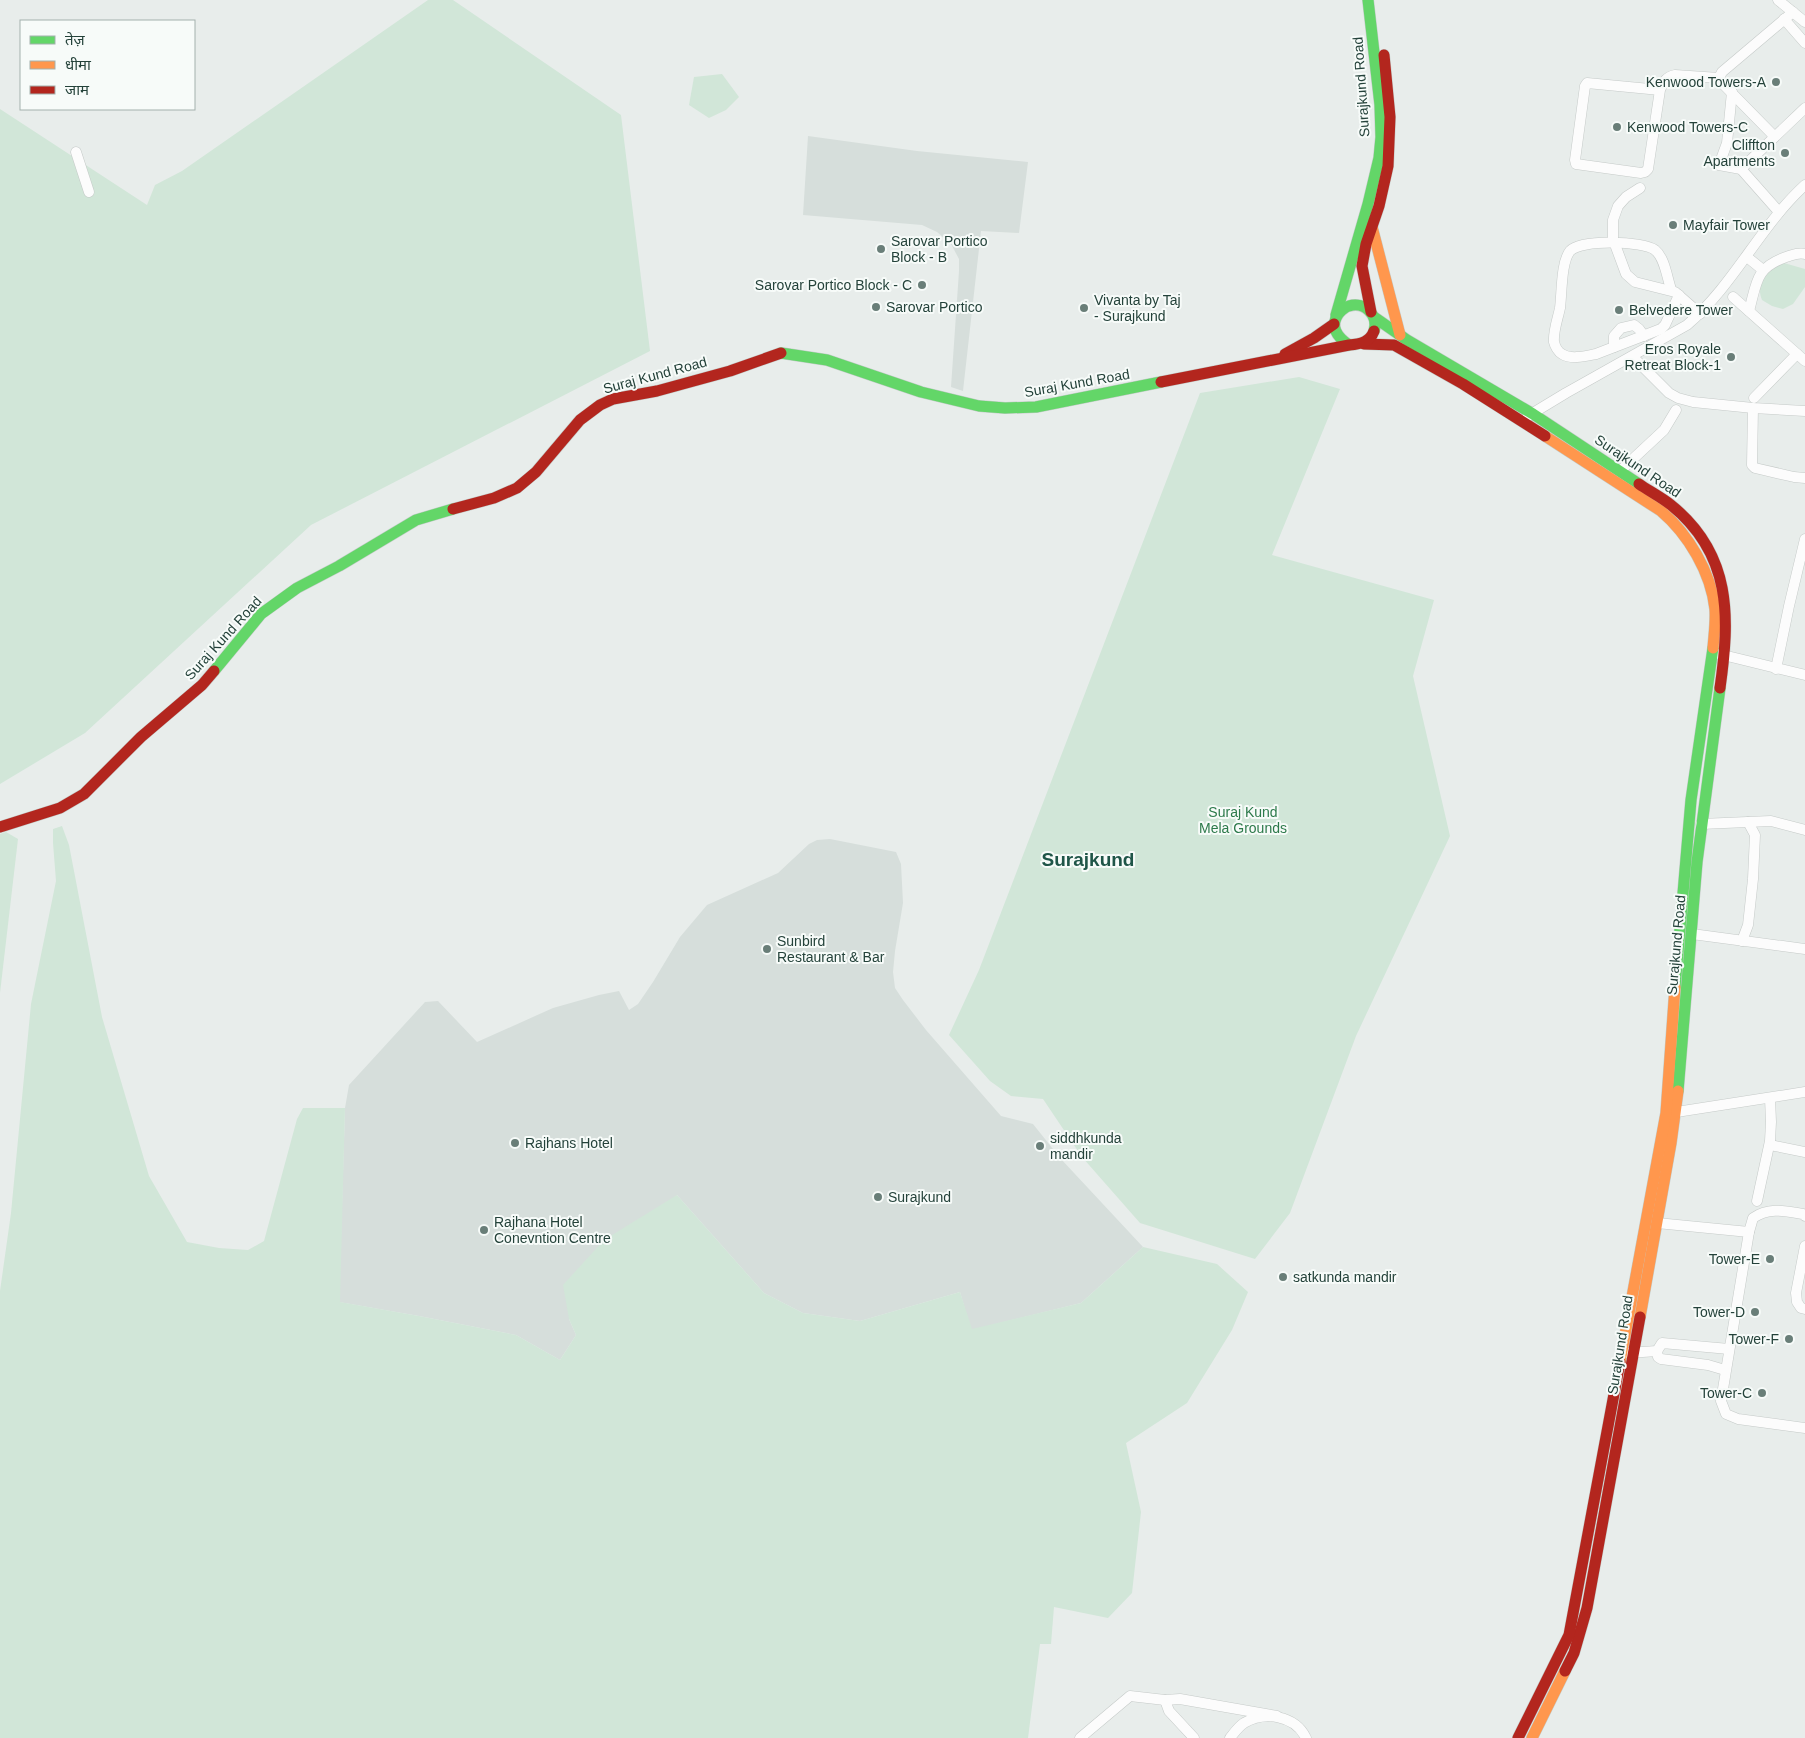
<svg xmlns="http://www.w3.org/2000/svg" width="1805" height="1738" font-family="Arial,'Noto Sans Devanagari',sans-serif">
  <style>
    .built { fill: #d6dedb }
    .green { fill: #d1e6d8 }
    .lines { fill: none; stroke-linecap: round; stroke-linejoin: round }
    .street-casing { stroke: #c5cac8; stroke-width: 11 }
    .fast-casing { stroke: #c3cbc8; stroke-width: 12 }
    .slow-casing { stroke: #c3cbc8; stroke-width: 12 }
    .jam-casing { stroke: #c3cbc8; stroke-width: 12 }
    .street { stroke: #fcfcfc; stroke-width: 10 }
    .fast { stroke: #63d668; stroke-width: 11 }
    .slow { stroke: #ff974d; stroke-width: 11 }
    .jam { stroke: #b3261e; stroke-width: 11 }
    .poi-dot { fill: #697e78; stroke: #f7fbf9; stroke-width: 2 }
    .labels { text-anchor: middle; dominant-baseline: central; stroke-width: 4; stroke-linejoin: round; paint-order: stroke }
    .poi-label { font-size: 14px; fill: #24423a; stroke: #f7fbf9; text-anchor: start }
    .street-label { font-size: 14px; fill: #24423a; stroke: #f7fbf9 }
    .park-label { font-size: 14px; fill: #2d7a4b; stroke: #f7fbf9 }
    .district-label { font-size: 19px; font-weight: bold; fill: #1f5548; stroke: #f7fbf9 }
  </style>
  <rect width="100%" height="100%" fill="#e8edeb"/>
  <g class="built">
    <path d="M808,136L917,151L1028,162L1019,233L981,231L963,391L951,387L959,271V259L951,244L937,232L922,225L803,215Z"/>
    <path d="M830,839L896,852L901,864L903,903L895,951L893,972L895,988L903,1000L926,1030L1001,1116L1033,1124L1061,1159L1143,1247L1081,1303L971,1330L960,1292L860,1321L803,1313L764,1293L677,1195L569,1319L576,1335L560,1360L516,1335L419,1316L339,1302L345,1108L349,1085L425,1002L438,1001L477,1042L553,1008L599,995L619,991L629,1010L638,1004L653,982L680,937L707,905L778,873L809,844L817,840Z"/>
  </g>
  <g class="green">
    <path d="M428,0H453L621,115L650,351L311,525L85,733L0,784V109L147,205L155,185L182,171Z"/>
    <path d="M722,74L739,97L726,110L709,118L689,105L694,77Z"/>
    <path d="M1784,263L1805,269V287L1793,304L1783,309L1772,306L1762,300C1757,287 1761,277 1769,266Z"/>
    <path d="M1299,377L1340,389L1272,555L1434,600L1413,676L1450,836L1356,1036L1290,1213L1255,1259L1140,1223L1082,1157L1043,1099L1011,1096L990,1081L949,1035L979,970L1200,393Z"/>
    <path d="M62,826L69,845L102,1017L149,1176L187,1242L219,1248L248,1250L264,1241L297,1119L303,1108H345L340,1302L419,1316L516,1335L560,1360L576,1335L569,1319L563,1285L604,1240L677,1195L764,1293L803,1313L860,1321L960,1292L972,1329L1081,1303L1143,1247L1217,1264L1248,1292L1232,1330L1187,1403L1126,1443L1141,1512L1132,1593L1108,1618L1054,1607L1051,1644H1040L1028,1738H0V1291L11,1213L31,1004L56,881L53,843V829Z"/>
    <path d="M6,832L18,839L0,993V834Z"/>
  </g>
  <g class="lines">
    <g class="street-casing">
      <g id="street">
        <path d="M1778,0L1805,22"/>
        <path d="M1784,19L1805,43"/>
        <path d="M1719,78L1722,72L1793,12"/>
        <path d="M1719,78L1720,81L1774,136"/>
        <path d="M1660,90L1587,83L1585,86L1575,160L1576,164L1641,173L1645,172L1648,169L1660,90C1663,82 1666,77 1675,75L1719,78"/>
        <path d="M1732,92L1727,143L1719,165L1741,169L1779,212"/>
        <path d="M76,152L89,192"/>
        <path d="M1741,169L1805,108"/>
        <path d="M1640,188L1626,197L1618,206L1613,220V239L1626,274L1635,282L1675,292L1700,314"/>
        <path d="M1747,257L1763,270"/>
        <path d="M1671,289C1667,278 1665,258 1655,250C1643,241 1581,239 1570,251C1561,262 1562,293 1560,308C1558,318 1553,331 1554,342C1555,346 1558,352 1562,354C1571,360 1586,356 1596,354L1661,329L1665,325L1679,295"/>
        <path d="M1733,297L1805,361"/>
        <path d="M1749,311C1757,282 1755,268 1786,257C1793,255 1798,252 1805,254"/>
        <path d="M1614,347V336L1621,328L1634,325L1639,329L1644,336"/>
        <path d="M1633,357L1669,393L1678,398L1693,402L1753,408L1805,411"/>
        <path d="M1754,398L1797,354"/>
        <path d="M1753,408L1752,465L1755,468L1794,477L1805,478"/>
        <path d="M1528,416L1566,393L1687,325C1734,285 1760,226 1805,185"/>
        <path d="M1620,471L1664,430L1676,410"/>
        <path d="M1719,654L1805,675"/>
        <path d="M1776,669L1789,606L1805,539"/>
        <path d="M1701,824L1771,821L1805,830"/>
        <path d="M1692,934L1805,949"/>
        <path d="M1742,941L1748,925L1753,879L1755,835L1748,822"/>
        <path d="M1670,1113L1805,1092"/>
        <path d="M1770,1145L1805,1152"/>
        <path d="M1757,1201L1770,1141L1771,1122L1770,1098"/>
        <path d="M1805,1216L1803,1214C1785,1211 1769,1207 1753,1218L1749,1232L1721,1401L1726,1414L1738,1419L1805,1428"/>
        <path d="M1657,1223L1749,1232"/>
        <path d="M1805,1246L1796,1293L1797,1302L1801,1308L1805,1309"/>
        <path d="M1628,1353L1657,1351"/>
        <path d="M1725,1370L1708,1365L1661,1359L1658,1357L1657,1351L1662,1343L1729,1349"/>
        <path d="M1165,1700L1169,1711L1194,1738"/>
        <path d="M1080,1738L1130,1696L1165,1700L1180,1699L1277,1716"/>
        <path d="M1230,1738C1234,1733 1238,1727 1244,1723C1264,1711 1295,1715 1306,1738"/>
      </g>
    </g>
    <g class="fast-casing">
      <g id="fast">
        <path d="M1336,315L1368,204L1379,158L1381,137L1380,105L1368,0"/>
        <path d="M1374,317L1407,340L1533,414L1639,484"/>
        <path d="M1349,345C1337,337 1329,326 1339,313C1342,310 1345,307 1349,306C1364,301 1379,315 1374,331"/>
        <path d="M781,353L827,360L921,392L979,406L1005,408L1036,407L1161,382"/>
        <path d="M214,671L261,614L297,588L339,566L416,520L453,509"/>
        <path d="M1675,987L1691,800L1713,648"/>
        <path d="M1678,1091L1697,862L1720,688"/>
      </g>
    </g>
    <g class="slow-casing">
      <g id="slow">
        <path d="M1372,227L1400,335"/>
        <path d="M1545,436L1661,511C1688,534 1711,572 1715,609C1716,621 1714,635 1713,648"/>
        <path d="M1640,1317L1671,1143L1678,1091"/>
        <path d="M1620,1362L1666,1113L1675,987"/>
        <path d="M1532,1738L1565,1671"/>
      </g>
    </g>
    <g class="jam-casing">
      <g id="jam">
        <path d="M1371,312L1362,266L1366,244L1379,206L1388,166L1390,117L1384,55"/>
        <path d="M1364,344L1394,345L1463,384L1545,436"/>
        <path d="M1285,354L1314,338L1334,324"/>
        <path d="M1161,382L1349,345C1361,344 1370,342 1374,331"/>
        <path d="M1639,484C1649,491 1661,497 1671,505C1732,554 1730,617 1720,688"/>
        <path d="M453,509L494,498L517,488L536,472L580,420L600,405L613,399L657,391L730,371L781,353"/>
        <path d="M0,827L60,808L84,794L141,737L202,685L214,671"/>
        <path d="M1565,1671L1574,1653L1587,1608L1640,1317"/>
        <path d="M1518,1738L1569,1635L1620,1362"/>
      </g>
    </g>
    <use href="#street" class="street"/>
    <use href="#fast" class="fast"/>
    <use href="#slow" class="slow"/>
    <use href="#jam" class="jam"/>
  </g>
  <g class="poi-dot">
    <circle cx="1776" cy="82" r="5"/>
    <circle cx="1617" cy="127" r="5"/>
    <circle cx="1785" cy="153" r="5"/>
    <circle cx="1673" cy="225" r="5"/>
    <circle cx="881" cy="249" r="5"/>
    <circle cx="922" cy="285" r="5"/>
    <circle cx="876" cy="307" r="5"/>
    <circle cx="1084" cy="308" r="5"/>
    <circle cx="1619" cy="310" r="5"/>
    <circle cx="1731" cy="357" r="5"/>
    <circle cx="767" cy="949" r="5"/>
    <circle cx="515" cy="1143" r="5"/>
    <circle cx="1040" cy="1146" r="5"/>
    <circle cx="878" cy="1197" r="5"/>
    <circle cx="484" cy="1230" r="5"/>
    <circle cx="1770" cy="1259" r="5"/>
    <circle cx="1283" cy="1277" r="5"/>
    <circle cx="1755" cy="1312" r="5"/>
    <circle cx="1789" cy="1339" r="5"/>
    <circle cx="1762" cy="1393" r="5"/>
  </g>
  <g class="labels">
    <g class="poi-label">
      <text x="1766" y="82" text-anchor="end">Kenwood Towers-A</text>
      <text x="1627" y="127">Kenwood Towers-C</text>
      <text x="1775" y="145" text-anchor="end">Cliffton<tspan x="1775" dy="16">Apartments</tspan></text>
      <text x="1683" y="225">Mayfair Tower</text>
      <text x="891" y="241">Sarovar Portico<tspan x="891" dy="16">Block - B</tspan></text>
      <text x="912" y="285" text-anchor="end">Sarovar Portico Block - C</text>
      <text x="1094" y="300">Vivanta by Taj<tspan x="1094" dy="16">- Surajkund</tspan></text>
      <text x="886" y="307">Sarovar Portico</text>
      <text x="1629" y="310">Belvedere Tower</text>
      <text x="1721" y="349" text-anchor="end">Eros Royale<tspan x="1721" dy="16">Retreat Block-1</tspan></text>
      <text x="777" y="941">Sunbird<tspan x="777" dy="16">Restaurant &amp; Bar</tspan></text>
      <text x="1050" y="1138">siddhkunda<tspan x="1050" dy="16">mandir</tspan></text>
      <text x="525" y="1143">Rajhans Hotel</text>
      <text x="888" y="1197">Surajkund</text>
      <text x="494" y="1222">Rajhana Hotel<tspan x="494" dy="16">Conevntion Centre</tspan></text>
      <text x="1760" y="1259" text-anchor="end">Tower-E</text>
      <text x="1293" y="1277">satkunda mandir</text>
      <text x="1745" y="1312" text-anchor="end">Tower-D</text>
      <text x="1779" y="1339" text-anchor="end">Tower-F</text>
      <text x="1752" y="1393" text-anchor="end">Tower-C</text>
    </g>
    <g class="street-label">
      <text transform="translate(1361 87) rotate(-94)">Surajkund Road</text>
      <text transform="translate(655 375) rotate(-15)">Suraj Kund Road</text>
      <text transform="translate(1077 383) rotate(-10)">Suraj Kund Road</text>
      <text transform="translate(1638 466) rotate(34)">Surajkund Road</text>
      <text transform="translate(223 638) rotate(-48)">Suraj Kund Road</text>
      <text transform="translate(1676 945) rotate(-85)">Surajkund Road</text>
      <text transform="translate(1620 1345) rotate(-81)">Surajkund Road</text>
    </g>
    <g class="park-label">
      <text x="1243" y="812">Suraj Kund<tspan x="1243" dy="16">Mela Grounds</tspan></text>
    </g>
    <g class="district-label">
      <text x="1088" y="859">Surajkund</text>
    </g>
  </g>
  <rect x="20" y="20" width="175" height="90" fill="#f7fbf9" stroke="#a3b1ad"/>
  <rect x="30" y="36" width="25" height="8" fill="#63d668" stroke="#a3b1ad"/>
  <text x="65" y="45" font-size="15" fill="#24423a">तेज़</text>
  <rect x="30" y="61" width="25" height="8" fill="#ff974d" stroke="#a3b1ad"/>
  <text x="65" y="70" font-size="15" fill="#24423a">धीमा</text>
  <rect x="30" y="86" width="25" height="8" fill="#b3261e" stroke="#a3b1ad"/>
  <text x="65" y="95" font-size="15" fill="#24423a">जाम</text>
</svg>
